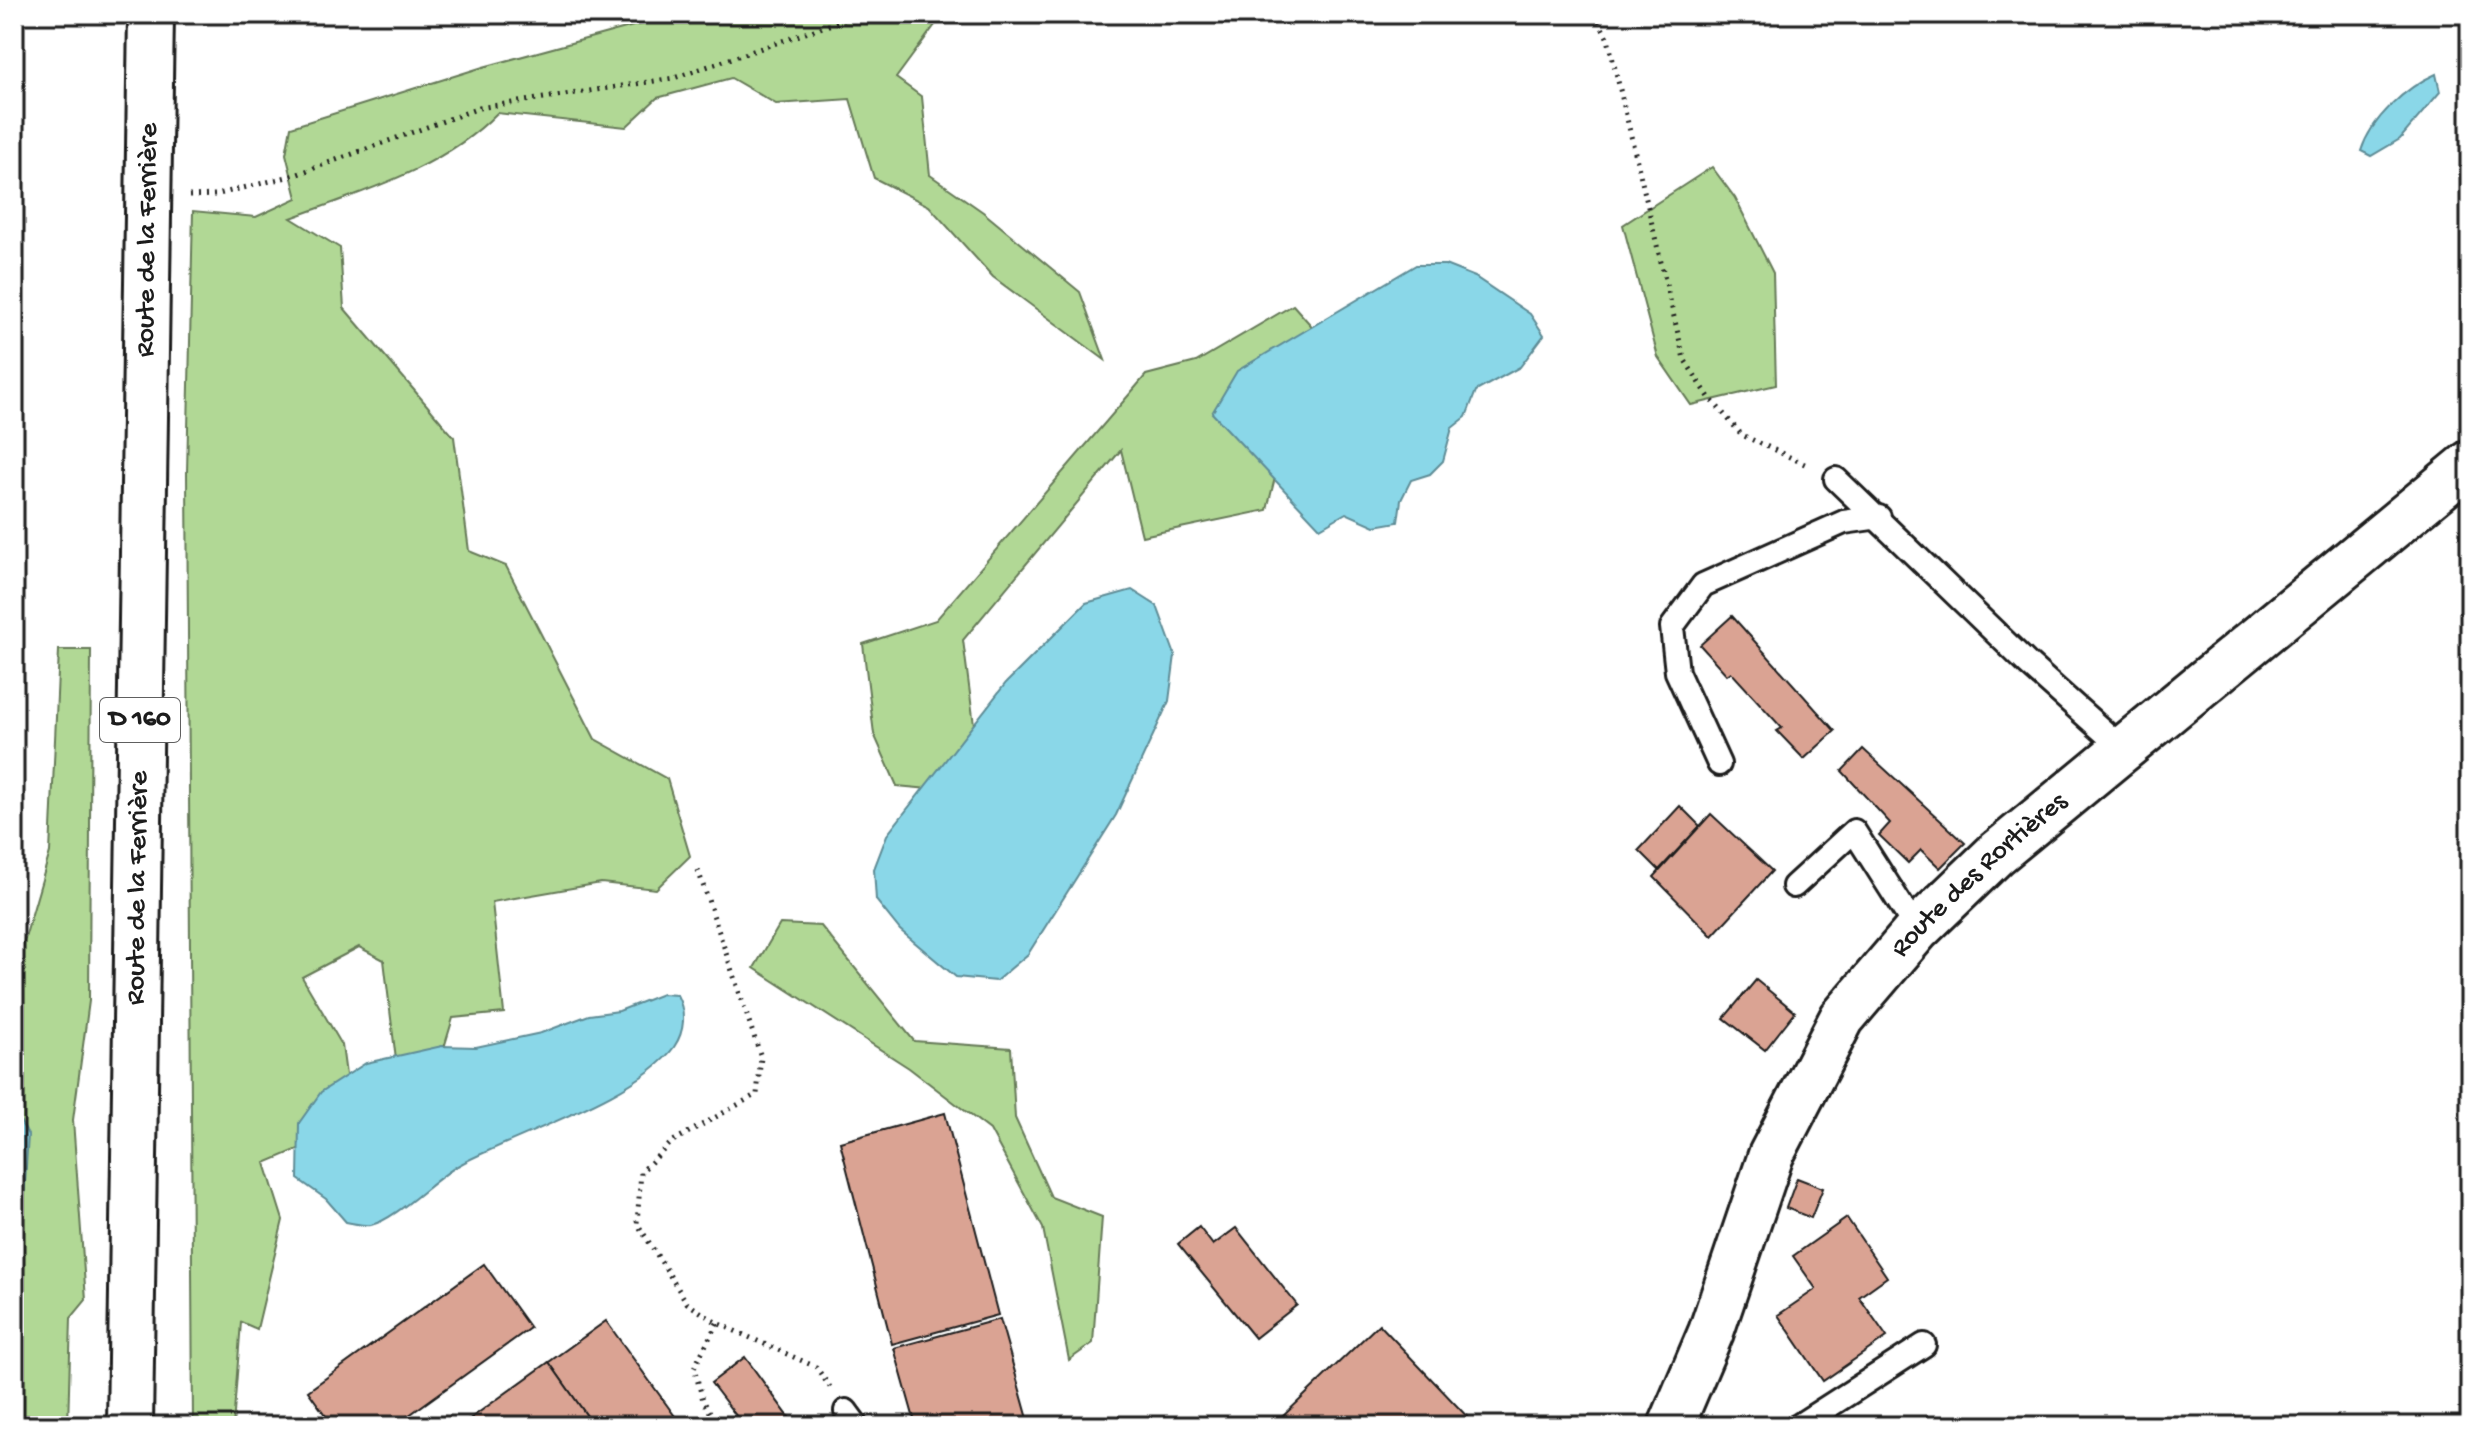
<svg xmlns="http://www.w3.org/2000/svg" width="2484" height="1440" font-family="'Gochi Hand',sans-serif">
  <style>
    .green { fill: #b1d895; stroke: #667a58; stroke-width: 2 }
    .water { fill: #8ad7e8; stroke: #5e8c96; stroke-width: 2 }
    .building { fill: #daa393; stroke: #1c1c1c; stroke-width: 2 }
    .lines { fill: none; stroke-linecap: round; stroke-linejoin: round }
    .lane-casing { stroke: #1c1c1c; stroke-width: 28 }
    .street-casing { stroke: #1c1c1c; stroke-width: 50 }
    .primary-casing { stroke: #1c1c1c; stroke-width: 50 }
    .path { stroke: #1c1c1c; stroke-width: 5; stroke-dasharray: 2 6; stroke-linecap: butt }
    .lane { stroke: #fff; stroke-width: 22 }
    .street { stroke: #fff; stroke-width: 44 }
    .primary { stroke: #fff; stroke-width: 44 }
    .labels { text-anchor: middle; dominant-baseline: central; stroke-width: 8; stroke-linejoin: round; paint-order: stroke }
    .shield { fill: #fff; stroke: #606060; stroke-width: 2 }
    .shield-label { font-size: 26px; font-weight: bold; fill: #1c1c1c }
    .street-label { font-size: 28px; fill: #1c1c1c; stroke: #fff }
  </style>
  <rect width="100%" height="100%" fill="#fff"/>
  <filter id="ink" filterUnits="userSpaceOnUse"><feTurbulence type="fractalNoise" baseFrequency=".0125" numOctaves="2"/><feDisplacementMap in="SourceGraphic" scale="16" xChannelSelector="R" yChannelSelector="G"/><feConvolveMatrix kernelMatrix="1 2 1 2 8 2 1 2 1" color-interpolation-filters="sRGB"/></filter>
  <g filter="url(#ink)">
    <g class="green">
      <path d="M677,14H943L896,78L922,97L930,175L983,212L1080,292L1105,360L993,277L929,206L874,178L850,99L776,104L731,78L657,98L626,127L497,113C444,168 362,192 291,218L340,248L344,308L454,437L469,551L506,566L595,739L667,779L690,856L656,889L601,883L492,902L504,1013L453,1018L431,1091L399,1085L384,960L359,947L302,977L342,1045L348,1090L308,1145L265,1163L283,1220L257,1329L241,1322L233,1426H193L187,473L193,211L256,217L297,198L286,154L291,127L483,67Z"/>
      <path d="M1712,167L1735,198L1773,273L1776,385L1691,405L1658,357L1623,225Z"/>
      <path d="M1293,305L1324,340L1282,449L1267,510L1142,536L1121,450L963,640L983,794L897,786L874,734L863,644L936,620L1146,375L1196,362Z"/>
      <path d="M59,650H91L89,1001L73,1120L86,1300L71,1318L68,1426H14V976L50,852Z"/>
      <path d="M780,924L821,926L914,1041L1011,1048L1015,1118L1051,1197L1102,1217L1093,1343L1069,1360L1043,1228L990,1130L909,1068L754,968Z"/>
    </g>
    <g class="water">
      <path d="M2436,74L2440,92L2400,139L2371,156L2361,151C2371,119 2406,87 2436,74Z"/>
      <path d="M1416,265H1445L1475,277L1530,314L1544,335L1520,367L1476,391L1466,417L1452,428L1443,461L1430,474L1411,480L1401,500L1398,522L1375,526L1346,513L1320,528L1212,413L1237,371Z"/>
      <path d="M1132,590L1157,606L1175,655L1169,701L1116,815L1028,954L996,981L956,977L900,930L876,900L874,869L887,835L1006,683L1086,603Z"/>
      <path d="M662,994L677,995C686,1012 685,1031 674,1047C639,1096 515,1135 461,1164C437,1176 397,1219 371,1225C364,1226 353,1223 346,1222L326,1199L298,1179L299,1123L321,1092L366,1063L442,1046L476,1047L541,1033L589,1015L619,1011Z"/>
      <path d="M14,1110L28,1135L24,1198L14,1203Z"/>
    </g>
    <g class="building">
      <path d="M1732,616L1835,731L1804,759L1777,731L1782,728L1731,672L1727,675L1700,645Z"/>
      <path d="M1863,749L1965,843L1940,868L1921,850L1908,863L1879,835L1890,823L1842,771Z"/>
      <path d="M1680,806L1700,826L1659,870L1639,850Z"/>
      <path d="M1711,814L1772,871L1712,936L1654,877Z"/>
      <path d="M1756,980L1795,1012L1765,1050L1724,1018Z"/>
      <path d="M945,1113L998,1315L892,1344L840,1142Z"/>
      <path d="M1797,1178L1823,1188L1811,1218L1786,1208Z"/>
      <path d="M1847,1218L1887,1277L1859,1297L1887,1337L1823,1381L1778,1315L1816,1289L1793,1256Z"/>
      <path d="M1199,1227L1213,1245L1236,1228L1297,1305L1255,1338L1178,1244Z"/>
      <path d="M484,1264L530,1328L394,1426H333L308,1391Z"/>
      <path d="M1000,1319L1030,1426H916L894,1348Z"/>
      <path d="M606,1321L682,1426H594L549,1362Z"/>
      <path d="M1379,1324L1476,1426H1288L1281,1418Z"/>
      <path d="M745,1357L794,1424L792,1426H744L711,1383Z"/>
      <path d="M549,1362L594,1426H460L471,1418Z"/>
    </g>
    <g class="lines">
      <g class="lane-casing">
        <g id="lane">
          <path d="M1836,479L2028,664L2123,749"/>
          <path d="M1719,764L1677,672L1672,627L1703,585L1844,522L1879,517"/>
          <path d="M1794,886L1854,831L1917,930"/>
          <path d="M846,1411L857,1426"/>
          <path d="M1798,1426L1924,1345"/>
        </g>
      </g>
      <g class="street-casing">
        <g id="street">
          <path id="s1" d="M1671,1426L1711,1332L1771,1155L1842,1018L1917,930L1996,854L2470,463"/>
        </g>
      </g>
      <g class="primary-casing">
        <g id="primary">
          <path id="s2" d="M130,1426L151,14"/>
        </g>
      </g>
      <g class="path">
        <path d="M1595,14L1608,39L1684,359L1709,397L1742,435L1809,466"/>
        <path d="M189,196L215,195L295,175L479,108L674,78L861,14"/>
        <path d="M698,870L761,1057L757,1094L673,1141L641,1172L637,1223L687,1303L717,1323L816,1367L830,1387"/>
        <path d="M717,1323L694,1368L703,1400L718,1426"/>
      </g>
      <use href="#lane" class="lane"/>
      <use href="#street" class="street"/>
      <use href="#primary" class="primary"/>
    </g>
  </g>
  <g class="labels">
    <rect class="shield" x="100" y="698" width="80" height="44" rx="6"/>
    <g class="shield-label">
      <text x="140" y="720">D 160</text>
    </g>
    <g class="street-label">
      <text stroke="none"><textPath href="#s2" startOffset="1186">Route de la Ferrière</textPath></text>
      <text stroke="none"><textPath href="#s1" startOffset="642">Route des Rortières</textPath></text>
      <text stroke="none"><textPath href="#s2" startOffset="538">Route de la Ferrière</textPath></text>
    </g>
  </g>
  <rect width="2484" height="1440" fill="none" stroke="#fff" stroke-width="48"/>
  <rect x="24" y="24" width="2436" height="1392" fill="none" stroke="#1c1c1c" stroke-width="3" filter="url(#ink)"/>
</svg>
